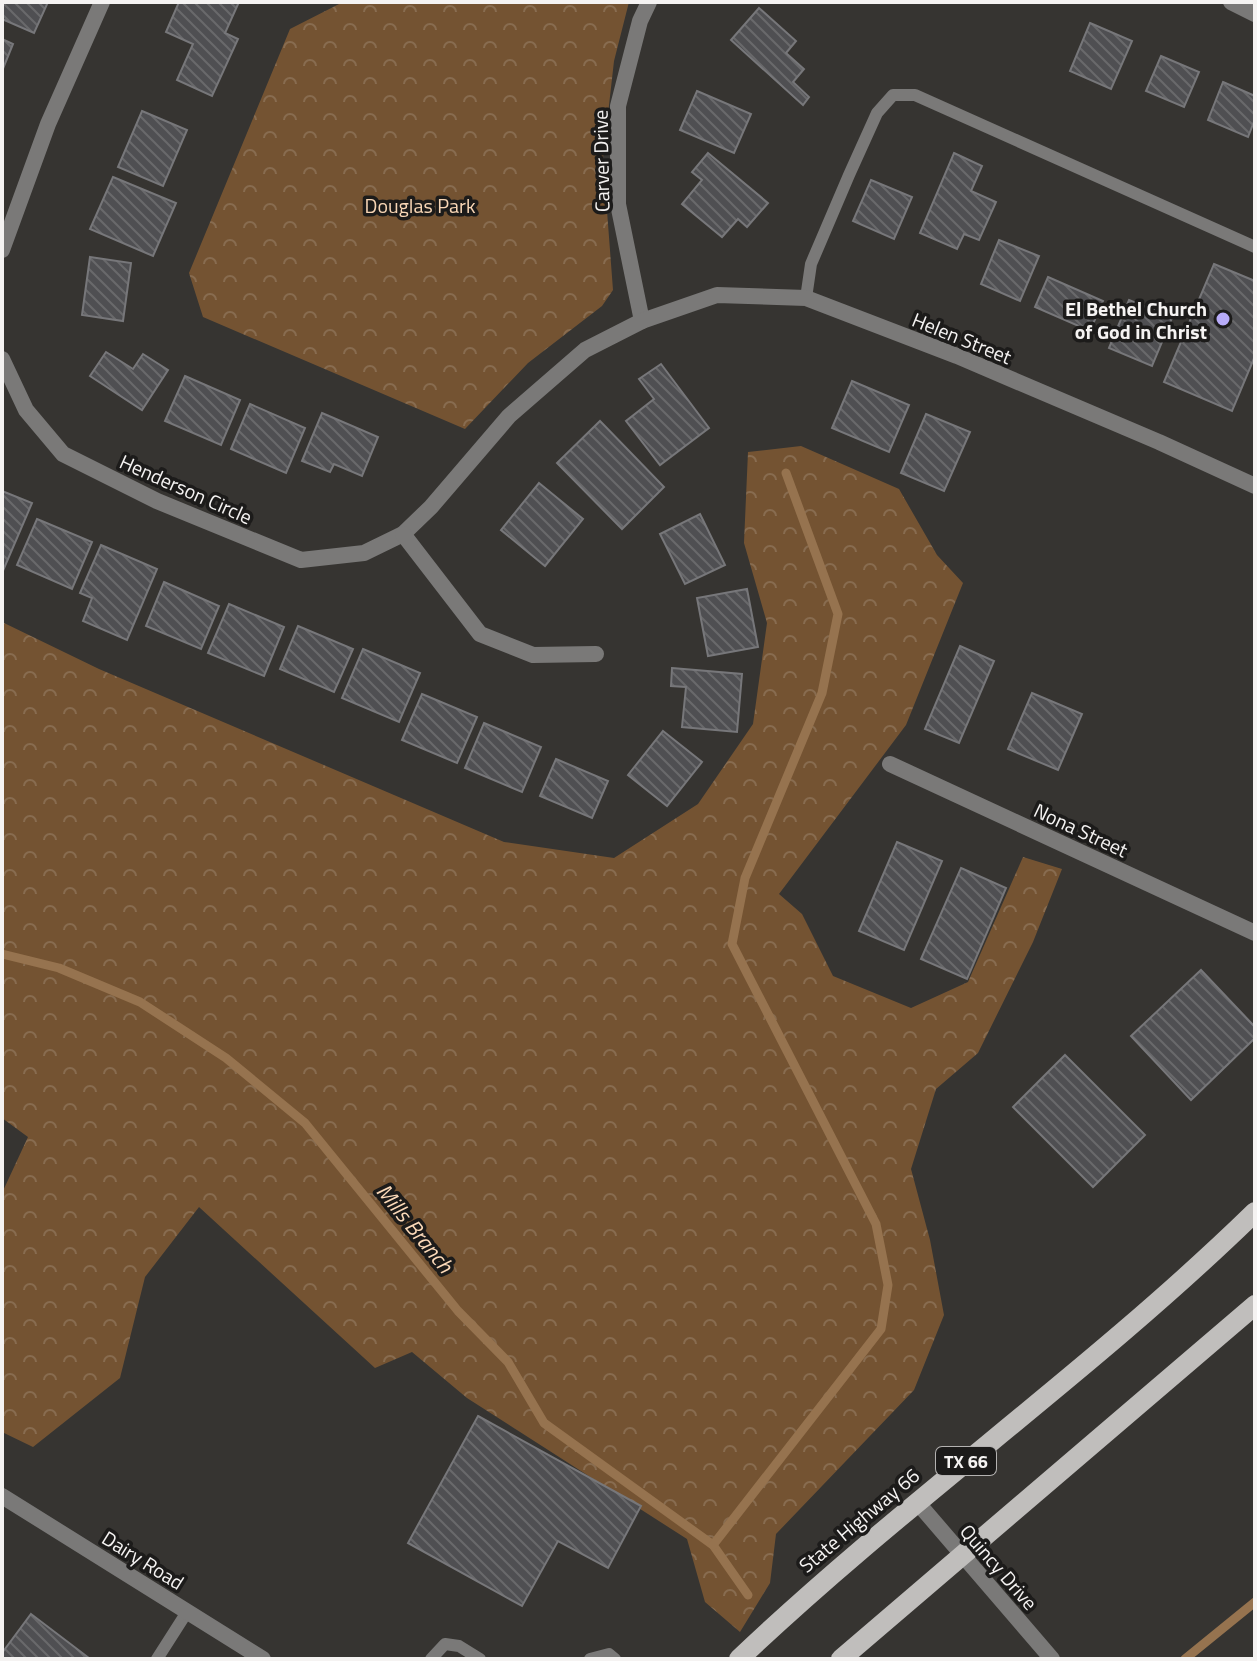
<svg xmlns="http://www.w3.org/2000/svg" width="1257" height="1661" font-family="'Titillium Web',sans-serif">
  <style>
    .forest { fill: url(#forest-crowns) }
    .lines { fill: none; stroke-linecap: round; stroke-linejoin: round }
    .stream { stroke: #96734f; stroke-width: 9 }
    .building { fill: url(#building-back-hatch); stroke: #77777a; stroke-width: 2 }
    .service { stroke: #7a7978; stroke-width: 12 }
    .minor { stroke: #7a7978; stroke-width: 16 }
    .tertiary { stroke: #7a7978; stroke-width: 16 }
    .primary { stroke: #c0bebc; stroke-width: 20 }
    .poi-dot { fill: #b7abf8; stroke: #1c1b1a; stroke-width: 3 }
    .labels { text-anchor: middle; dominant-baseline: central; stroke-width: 7; stroke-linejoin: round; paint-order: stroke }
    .shield { fill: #1c1b1a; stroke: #b4b2b1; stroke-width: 2 }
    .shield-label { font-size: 18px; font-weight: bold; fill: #f5f3f2 }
    .street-label { font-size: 20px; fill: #f5f3f2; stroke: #1c1b1a }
    .park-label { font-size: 20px; fill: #f8d6b5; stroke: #1c1b1a }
    .poi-label { font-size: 20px; font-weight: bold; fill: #f5f3f2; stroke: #1c1b1a; text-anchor: end }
    .water-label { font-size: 22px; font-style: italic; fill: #fcdab9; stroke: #1c1b1a }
  </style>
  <defs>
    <pattern id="forest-crowns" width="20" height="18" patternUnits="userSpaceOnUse" patternTransform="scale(2)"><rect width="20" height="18" fill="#745332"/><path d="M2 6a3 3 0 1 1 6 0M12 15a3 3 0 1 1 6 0" fill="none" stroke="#886c50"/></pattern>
    <pattern id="building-back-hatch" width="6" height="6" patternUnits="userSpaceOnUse" patternTransform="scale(2)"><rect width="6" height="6" fill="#4f4f52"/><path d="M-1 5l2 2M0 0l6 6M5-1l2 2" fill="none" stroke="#69696b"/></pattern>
  </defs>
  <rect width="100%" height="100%" fill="#363431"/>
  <g class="forest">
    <path d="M343,2H629L614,61L603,158L613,290L602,306L528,363L465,429L203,317L189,273L290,29Z"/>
    <path d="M801,446L899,489L937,555L963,583L906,725L779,894L802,914L833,976L911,1008L968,982L1023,857L1062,869L1033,942L978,1053L936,1089L911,1169L930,1240L944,1315L914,1390L776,1534L770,1583L740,1632L705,1602L687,1539L467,1398L412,1352L375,1368L199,1207L145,1277L120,1378L33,1447L2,1432V1193L28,1137L2,1118V622L99,669L504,842L614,858L698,804L753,724L767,623L744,543L748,452Z"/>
  </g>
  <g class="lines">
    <g class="stream">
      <path d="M2,954L59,968L140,1002L226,1058L305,1123L458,1311L508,1362L544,1423L713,1545L748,1595"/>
      <path d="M713,1545L881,1329L888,1285L876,1224L732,944L745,878L822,693L838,614L786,473"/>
      <path d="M1185,1659L1255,1602"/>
    </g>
  </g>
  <g class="building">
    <path d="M2,2H48L34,33L2,19Z"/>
    <path d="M179,2H239L225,33L238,39L212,96L177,80L193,44L166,32Z"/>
    <path d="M759,8L796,41L786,53L804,69L793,82L809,97L803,105L731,40Z"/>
    <path d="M1090,23L1132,41L1111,89L1070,71Z"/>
    <path d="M2,39L13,44L2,71Z"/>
    <path d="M1161,56L1199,72L1184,107L1146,91Z"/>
    <path d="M1223,82L1255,96V119L1248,137L1208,120Z"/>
    <path d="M697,91L751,114L734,153L680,130Z"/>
    <path d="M142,111L187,130L163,186L118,167Z"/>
    <path d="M708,153L768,203L747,227L738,219L722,237L682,204L702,180L692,172Z"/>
    <path d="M954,153L982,166L971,191L996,202L979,240L964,234L957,249L920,233Z"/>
    <path d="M113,177L176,203L153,256L90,229Z"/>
    <path d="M871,180L912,197L894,239L853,221Z"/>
    <path d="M999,240L1039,256L1020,301L981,284Z"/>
    <path d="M90,257L131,263L123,321L82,315Z"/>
    <path d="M1214,264L1255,281V356L1232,411L1164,382Z"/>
    <path d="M1048,277L1103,301L1090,331L1035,307Z"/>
    <path d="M1129,300L1172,318L1152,366L1109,348Z"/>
    <path d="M106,352L133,369L143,354L168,370L142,410L90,376Z"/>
    <path d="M661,364L709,428L660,465L626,421L654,399L639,379Z"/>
    <path d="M185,376L240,400L221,445L165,421Z"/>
    <path d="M852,381L909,405L889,452L832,428Z"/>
    <path d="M250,404L305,428L286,473L231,449Z"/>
    <path d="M322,413L378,437L362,476L334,464L330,472L302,461Z"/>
    <path d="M926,414L970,432L944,491L901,473Z"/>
    <path d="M600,421L664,487L622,529L557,463Z"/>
    <path d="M539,483L583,519L545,566L501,530Z"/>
    <path d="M2,491L32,503L2,573Z"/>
    <path d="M700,514L725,565L685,584L660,534Z"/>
    <path d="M37,519L92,542L72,589L17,565Z"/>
    <path d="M101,545L157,569L127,640L83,621L92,598L80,593Z"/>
    <path d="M164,582L219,606L201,649L146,626Z"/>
    <path d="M747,589L758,647L708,656L697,598Z"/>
    <path d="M229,604L284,627L264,676L208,653Z"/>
    <path d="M298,626L353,649L334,692L280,669Z"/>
    <path d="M960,646L994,661L959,743L925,729Z"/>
    <path d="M363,649L420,673L399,722L342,698Z"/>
    <path d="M672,668L742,674L737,732L682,727L686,687L671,686Z"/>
    <path d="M1032,693L1082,714L1058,770L1008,749Z"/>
    <path d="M422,694L477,717L457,763L402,740Z"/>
    <path d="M484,723L541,747L522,792L465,768Z"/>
    <path d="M663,731L702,762L667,806L628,775Z"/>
    <path d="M556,759L608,781L592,818L540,796Z"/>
    <path d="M897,842L942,861L904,950L859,931Z"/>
    <path d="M961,868L1006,888L967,979L921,959Z"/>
    <path d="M1201,970L1255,1027V1038L1191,1100L1131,1036Z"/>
    <path d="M1065,1055L1145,1135L1093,1187L1013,1107Z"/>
    <path d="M478,1416L641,1506L608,1568L558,1541L522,1606L408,1543Z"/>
    <path d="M31,1614L89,1658L88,1659H2V1653Z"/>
  </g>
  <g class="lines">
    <g class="service">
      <path d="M806,298L811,264L849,175L877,113L893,95H915L1255,247"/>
      <path d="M157,1659L187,1612"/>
      <path d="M431,1659L445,1644L459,1646L480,1659"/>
      <path d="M590,1659L609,1654L615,1659"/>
    </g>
    <g class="minor">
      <path d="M1231,2L1255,14"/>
      <path d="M2,250L48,124L102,2"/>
      <path d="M642,321L618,204V106L640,21L649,2"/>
      <path d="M2,359L26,410L63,454L157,501L301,560L364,553L403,534L431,507L509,416L585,350L642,321L717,295L806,298L957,356L1159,442L1255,486"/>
      <path d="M403,534L480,634L533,655L596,654"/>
      <path d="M890,764L1255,933"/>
      <path d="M917,1502L1052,1659"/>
    </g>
    <path class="tertiary" d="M2,1496L263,1659"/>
    <g class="primary">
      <path d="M739,1659C904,1502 1092,1371 1255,1212"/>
      <path d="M841,1659L1255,1305"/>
    </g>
  </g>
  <circle class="poi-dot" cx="1223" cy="319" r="8"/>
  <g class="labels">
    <rect class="shield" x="936" y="1447" width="60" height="28" rx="6"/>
    <g class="shield-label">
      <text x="966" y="1461">TX 66</text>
    </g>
    <g class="street-label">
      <text transform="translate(601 161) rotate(-91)">Carver Drive</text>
      <text transform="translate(962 338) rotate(22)">Helen Street</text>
      <text transform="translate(186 489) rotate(24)">Henderson Circle</text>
      <text transform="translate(1081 830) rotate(25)">Nona Street</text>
      <text transform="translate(859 1520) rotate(-40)">State Highway 66</text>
      <text transform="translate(143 1560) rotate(32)">Dairy Road</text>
      <text transform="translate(999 1567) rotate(49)">Quincy Drive</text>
    </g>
    <g class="park-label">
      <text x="420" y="205">Douglas Park</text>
    </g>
    <g class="poi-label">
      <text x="1207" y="308">El Bethel Church<tspan x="1207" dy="23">of God in Christ</tspan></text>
    </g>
    <g class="water-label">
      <text transform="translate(415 1228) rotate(51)">Mills Branch</text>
    </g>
  </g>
  <rect width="1257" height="1661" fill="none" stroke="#f5f3f2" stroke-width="8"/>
</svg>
